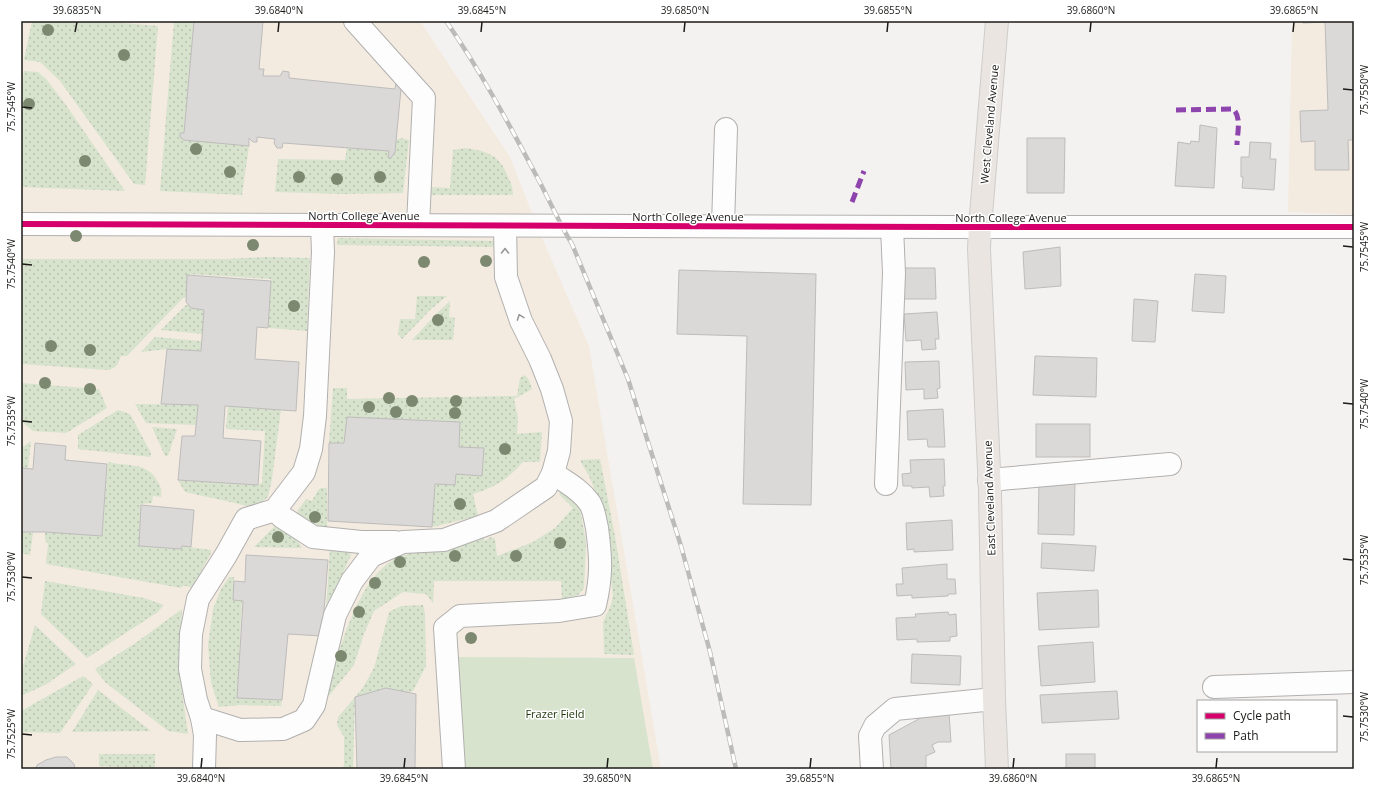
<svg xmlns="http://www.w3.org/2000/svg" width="1375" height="790" font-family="'Open Sans',sans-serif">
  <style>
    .education { fill: #f3ebe0 }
    .grass { fill: url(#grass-dots) }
    .green { fill: #d7e3cd }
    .building { fill: #dad9d8; stroke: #bebcbb }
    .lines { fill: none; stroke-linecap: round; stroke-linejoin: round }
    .minor-casing { stroke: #b2b0af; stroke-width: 24 }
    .major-casing { stroke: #cecdcb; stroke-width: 24 }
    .minor { stroke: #fdfdfd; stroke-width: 22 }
    .major { stroke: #eae5e0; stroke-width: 22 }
    .rail-casing { stroke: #bbbbba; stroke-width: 4.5 }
    .rail { stroke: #fff; stroke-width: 3; stroke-dasharray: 9; stroke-linecap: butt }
    .quiet { stroke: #8e44ad; stroke-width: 5; stroke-dasharray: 10 5; stroke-linecap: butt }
    .cycleway-casing { stroke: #fff; stroke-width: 8 }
    .cycleway { stroke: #d6006c; stroke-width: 6 }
    .tree { fill: #7d8870 }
    .oneway { stroke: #989796 }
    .ticks { fill: none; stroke: #1c1b19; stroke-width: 1.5 }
    .labels { text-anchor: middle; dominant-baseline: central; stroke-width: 3; stroke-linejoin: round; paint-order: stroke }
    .street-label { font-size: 11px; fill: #1c1b19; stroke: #fff }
    .park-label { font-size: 11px; fill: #1c3208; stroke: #fff }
    .neatline { fill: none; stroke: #1c1b19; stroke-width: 1.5 }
    .ticks-label { font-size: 10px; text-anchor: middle; fill: #1c1b19 }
  </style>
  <defs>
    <pattern id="grass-dots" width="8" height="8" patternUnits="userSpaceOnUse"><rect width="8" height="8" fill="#d7e3cd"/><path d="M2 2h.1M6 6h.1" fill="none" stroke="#b8c2af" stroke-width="1.8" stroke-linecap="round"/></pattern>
  </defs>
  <rect width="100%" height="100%" fill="#f4f2f0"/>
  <g class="education">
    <path d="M21,21H420L510,157L537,226L589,346L661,769H21Z"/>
    <path d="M1292,21H1354V215L1288,212Z"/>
  </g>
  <g class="grass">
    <path d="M32,21H99L158,26L145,185L134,184L60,81L40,62L24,60Z"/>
    <path d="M174,21H194L184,133L216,143L249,146L242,195L160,191Z"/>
    <path d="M24,71L38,72L46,79L66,105L125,191L21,187V95Z"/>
    <path d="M401,138L409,140L403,193L343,194L275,192L278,159L345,160L347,148L389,151L388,158L396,140Z"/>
    <path d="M465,148C487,151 500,155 508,177C511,183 513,188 513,195H427L428,187L450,188L453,150Z"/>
    <path d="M338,238L494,241L493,247L337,245Z"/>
    <path d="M268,257L310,258L307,331L268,328L271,279L190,274L189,296L183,298L127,356H121C117,365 119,366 109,370L21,364V259H225Z"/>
    <path d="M417,296H447L430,310L402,339L398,334L400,319H415Z"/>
    <path d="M450,301L449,317L455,318L453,340H412L439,311Z"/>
    <path d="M186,305H189L191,308L204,310L202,334L161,330Z"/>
    <path d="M155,337L201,341V351L167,349L141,352Z"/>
    <path d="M525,375L529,380L532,389L514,399L518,418L517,434L542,432L540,462H523C507,480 495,487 473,494L478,516L432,527L435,484L455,485L456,474L482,475L484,449L459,447L460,422L347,417L344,443H329L333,388H347V399L517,396L520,378Z"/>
    <path d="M21,383L99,389L107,408L66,433L33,431L21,421Z"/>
    <path d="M135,404L198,405L196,425L146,423Z"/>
    <path d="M228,406L281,409L272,479L268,497L254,508L235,503L185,492L178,480L258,485L262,483L265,431L226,429Z"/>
    <path d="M118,410L130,414L151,453L150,457L78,449V435Z"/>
    <path d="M152,427L177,429L168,456H165Z"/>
    <path d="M31,441L28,469L21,468V448Z"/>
    <path d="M600,459L615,536L634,655L604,654L603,622L611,605L613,596L607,544L596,493L590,478L580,460Z"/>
    <path d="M108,462C127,467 147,461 158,482C161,487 162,491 161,497L153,496L152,503L141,504L139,546L181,549L182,546L211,550V553L192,588L187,586H183L181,588L46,564L48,544L45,540V532L102,535Z"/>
    <path d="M321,488H327V528L308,522L297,515L298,510L306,499L312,501L318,490Z"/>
    <path d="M561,492L579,504L586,542L584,588L578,595L562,600L561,581H434L433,603L426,594L403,592L374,611L364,634L354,665L329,696L327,688C340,651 356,584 390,562C401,555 415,552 427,548C446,543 464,537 482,532L485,541L491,537L495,539L497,556L533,542L555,528L573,508L559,494Z"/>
    <path d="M278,523L299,543L302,548L254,547Z"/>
    <path d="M21,531L33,533L30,555L21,553Z"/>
    <path d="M330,548L347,551L351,555L326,611Z"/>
    <path d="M229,577H234L233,599H242L237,697L282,700L281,706L240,705L219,707L211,683L208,645L213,609L221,589Z"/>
    <path d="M45,581L144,598L164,605L158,612L87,658L41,614Z"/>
    <path d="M423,605L425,613L426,666L413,691L407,693L386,688L355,697L353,769H342L344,765V737L337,725L338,717L362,689L374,668L389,612L401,606Z"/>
    <path d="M182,609L180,643L182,692L188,734L168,731L105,682L95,669L137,642Z"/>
    <path d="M35,625L76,664L45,685L21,696V674Z"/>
    <path d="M83,676L93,684L60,733L21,732V711Z"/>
    <path d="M98,690L151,731L72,732Z"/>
    <path d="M99,754H155V769L99,766Z"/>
  </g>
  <path class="green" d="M457,657L634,658L653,769H460Z"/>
  <g class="building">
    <path d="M194,21H263L259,69H264L263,76H280L283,71L289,72V78L395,89L396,83H398L401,89L395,152L391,158H388L389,151L283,143L282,148H277L274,143L275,139L257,137V142H253L249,138V146L184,140L180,137V133H184Z"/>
    <path d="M1303,21H1354V140H1348L1349,170H1315V141L1301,142L1300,111L1328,110L1325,22L1303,23Z"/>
    <path d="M1200,125L1217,128L1214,188L1175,186L1178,142L1190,144L1191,141L1199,142Z"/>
    <path d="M1027,138H1065L1064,193H1027Z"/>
    <path d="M1250,142L1271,143L1270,159H1276L1274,190L1242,188L1243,177H1241V157H1249Z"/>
    <path d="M1060,247L1061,286L1025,289L1023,252Z"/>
    <path d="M900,268H935L936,299H901Z"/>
    <path d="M679,270L816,274L811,505L743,504L747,336L677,334Z"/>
    <path d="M1195,274L1226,276L1224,313L1192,311Z"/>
    <path d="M187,275L271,281L268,328L257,327L255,359L299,362L296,411L225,406L223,438L261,441L258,485L178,480L182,436H195L198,405L161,404L167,349L201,351L204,310L191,308L186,302Z"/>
    <path d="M1134,299L1158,301L1155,342L1132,341Z"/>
    <path d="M937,312L939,339H935L936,349L922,350L921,340L906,341L904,314Z"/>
    <path d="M1035,356L1097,358L1096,397L1033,395Z"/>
    <path d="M939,361L940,388L937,389L938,398L924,399V389L906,390L905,362Z"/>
    <path d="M943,409L945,447H928L927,439L908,440L907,411Z"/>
    <path d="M347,417L460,422L459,447L484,448L482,476L456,474L455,485L435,484L432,527L328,521L329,443H344Z"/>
    <rect x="1036" y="424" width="54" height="33"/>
    <path d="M35,443L66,446L65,460L107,464L102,536L45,532H21V468L33,469Z"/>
    <path d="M944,459L945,486H943L944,496L930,497L929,487L912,488V486H903L902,474L911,473L910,460Z"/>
    <path d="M1039,481H1075L1074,535L1038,534Z"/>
    <path d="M141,505L194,510L191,547L182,546L181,549L139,546Z"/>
    <path d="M952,520L953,550L914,552V549L907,550L906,523Z"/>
    <path d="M1042,543L1096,546L1094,571L1041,568Z"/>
    <path d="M246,555L328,560L322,636L288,634L282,700L237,698L243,601L233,600L234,581L245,582Z"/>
    <path d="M947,564V579H955L956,594H948V596L912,598V595L897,596L896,584H903L902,568Z"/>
    <path d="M1098,590L1099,627L1039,630L1037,593Z"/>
    <path d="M948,612L949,615L956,614L957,636L950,637V641L917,642V639L897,640L896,618L916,617L915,614Z"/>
    <path d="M1093,642L1095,682L1041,686L1038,646Z"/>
    <path d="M912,654L961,656L960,685L911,683Z"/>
    <path d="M386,688L416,694L415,769H357L355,697Z"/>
    <path d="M1117,691L1119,719L1042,723L1040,695Z"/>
    <path d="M930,713H949L951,742H938L932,745L935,752L926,756V769H891L889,735Z"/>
    <rect x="1066" y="754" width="29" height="15"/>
    <path d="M56,757H67L74,764L75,769H21H36L37,765L46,760Z"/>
  </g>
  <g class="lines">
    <g class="minor-casing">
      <g id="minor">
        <path d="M355,21L424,98L418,225"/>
        <path d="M21,224L951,227H1354"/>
        <path d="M322,225L323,252L315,416L311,449L304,472L275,510L246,519L226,555L198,599L191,634L190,669L196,700L202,718L240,730L283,729L304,720L314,705L335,615L352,581L371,556L403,542L444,540L496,521L546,487L553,473L559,451L561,421L552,389L540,359L521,321L506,277L505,226"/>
        <path d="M723,226L726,129"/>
        <path d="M989,480L1170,464"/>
        <path d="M886,484L894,273L892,227"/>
        <path d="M275,510L282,517L313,537L361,542H395"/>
        <path d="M1214,687L1354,682"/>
        <path d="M202,718L205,735L204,769"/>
        <path d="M454,769L445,628L460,616L559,611L595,605C602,575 601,558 597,528C595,520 594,508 589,502C580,489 565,482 553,473"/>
        <path d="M872,769L870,736L875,726L895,709L994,699"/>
      </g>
    </g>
    <g class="major-casing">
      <path id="major" d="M997,769L994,699L990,492L979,249L980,227L997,21"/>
    </g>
    <use href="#minor" class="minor"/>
    <use href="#major" class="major"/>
    <g class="rail-casing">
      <path id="rail" d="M446,21C480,70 509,124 537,177C549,199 559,223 572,244L628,379L681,546L710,652L736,769"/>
    </g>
    <use href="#rail" class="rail"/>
    <g class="quiet">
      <path d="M1176,110L1233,109C1242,117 1237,134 1237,145"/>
      <path d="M852,202L864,171"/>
    </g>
    <g class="cycleway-casing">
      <path id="cycleway" d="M21,224L951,227H1354"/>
    </g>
    <use href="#cycleway" class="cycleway"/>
  </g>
  <g class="tree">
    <circle cx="48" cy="30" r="6"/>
    <circle cx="124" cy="55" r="6"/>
    <circle cx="29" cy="104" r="6"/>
    <circle cx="196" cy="149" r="6"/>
    <circle cx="85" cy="161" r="6"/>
    <circle cx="230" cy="172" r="6"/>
    <circle cx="299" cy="177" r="6"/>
    <circle cx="380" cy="177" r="6"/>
    <circle cx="337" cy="179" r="6"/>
    <circle cx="76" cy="236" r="6"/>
    <circle cx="253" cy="245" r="6"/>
    <circle cx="486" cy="261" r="6"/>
    <circle cx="424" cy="262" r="6"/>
    <circle cx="294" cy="306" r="6"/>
    <circle cx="438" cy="320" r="6"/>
    <circle cx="51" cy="346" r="6"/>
    <circle cx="90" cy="350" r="6"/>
    <circle cx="45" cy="383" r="6"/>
    <circle cx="90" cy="389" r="6"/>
    <circle cx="389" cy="398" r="6"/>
    <circle cx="412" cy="401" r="6"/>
    <circle cx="456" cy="401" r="6"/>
    <circle cx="369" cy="407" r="6"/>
    <circle cx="396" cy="412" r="6"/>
    <circle cx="455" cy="413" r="6"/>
    <circle cx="505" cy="449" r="6"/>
    <circle cx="460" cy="504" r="6"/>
    <circle cx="315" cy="517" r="6"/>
    <circle cx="278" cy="537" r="6"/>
    <circle cx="560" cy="543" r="6"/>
    <circle cx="455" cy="556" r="6"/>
    <circle cx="516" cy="556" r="6"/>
    <circle cx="400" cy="562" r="6"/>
    <circle cx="375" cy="583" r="6"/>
    <circle cx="359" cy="612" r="6"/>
    <circle cx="471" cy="638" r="6"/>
    <circle cx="341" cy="656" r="6"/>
  </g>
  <defs><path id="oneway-chevron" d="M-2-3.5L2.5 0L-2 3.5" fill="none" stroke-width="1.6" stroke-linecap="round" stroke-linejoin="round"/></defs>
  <g class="oneway">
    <use href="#oneway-chevron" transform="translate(505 251) rotate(-90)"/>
    <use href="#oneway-chevron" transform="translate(520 317) rotate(-110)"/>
  </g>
  <path class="ticks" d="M75,32L77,22M278,32L279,22M481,32L482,22M684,32L685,22M887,32L888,22M1090,32L1091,22M1293,32L1294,22M1343,89L1353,90M22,107L32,108M1343,246L1353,247M22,264L32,265M1343,403L1353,404M22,421L32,422M1343,559L1353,560M22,577L32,578M1343,716L1353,717M22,734L32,735M201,768L202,758M404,768L405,758M607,768L608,758M810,768L811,758M1013,768L1014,758M1216,768L1217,758"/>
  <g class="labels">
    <g class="street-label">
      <text transform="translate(989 124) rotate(-85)">West Cleveland Avenue</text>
      <text x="364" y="215">North College Avenue</text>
      <text x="688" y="216">North College Avenue</text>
      <text x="1011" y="217">North College Avenue</text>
      <text transform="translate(989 498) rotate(-92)">East Cleveland Avenue</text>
    </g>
    <g class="park-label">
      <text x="555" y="713">Frazer Field</text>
    </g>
  </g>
  <rect width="1375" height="790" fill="none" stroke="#ffffff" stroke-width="44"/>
  <rect x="1197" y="700" width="140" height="52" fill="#ffffff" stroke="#a4a4a3"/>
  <rect x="1205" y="713" width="20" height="6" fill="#d6006c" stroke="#a4a4a3"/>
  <text x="1233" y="720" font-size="12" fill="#1c1b19">Cycle path</text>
  <rect x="1205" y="733" width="20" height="6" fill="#8e44ad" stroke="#a4a4a3"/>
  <text x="1233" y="740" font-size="12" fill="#1c1b19">Path</text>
  <rect x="22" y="22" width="1331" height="746" class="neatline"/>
  <g class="ticks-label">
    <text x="77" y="14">39.6835°N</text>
    <text x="279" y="14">39.6840°N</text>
    <text x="482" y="14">39.6845°N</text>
    <text x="685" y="14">39.6850°N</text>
    <text x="888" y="14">39.6855°N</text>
    <text x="1091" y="14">39.6860°N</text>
    <text x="1294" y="14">39.6865°N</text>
    <text transform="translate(1364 90) rotate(-90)" y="4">75.7550°W</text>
    <text transform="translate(11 107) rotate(-90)" y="4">75.7545°W</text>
    <text transform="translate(1364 247) rotate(-90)" y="4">75.7545°W</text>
    <text transform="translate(11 264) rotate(-90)" y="4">75.7540°W</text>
    <text transform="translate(1364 404) rotate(-90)" y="4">75.7540°W</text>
    <text transform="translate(11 421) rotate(-90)" y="4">75.7535°W</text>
    <text transform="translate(1364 560) rotate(-90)" y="4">75.7535°W</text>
    <text transform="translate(11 577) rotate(-90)" y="4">75.7530°W</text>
    <text transform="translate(1364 717) rotate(-90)" y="4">75.7530°W</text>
    <text transform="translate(11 734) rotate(-90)" y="4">75.7525°W</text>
    <text x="201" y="782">39.6840°N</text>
    <text x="404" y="782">39.6845°N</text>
    <text x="607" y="782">39.6850°N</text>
    <text x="810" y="782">39.6855°N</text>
    <text x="1013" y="782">39.6860°N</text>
    <text x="1216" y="782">39.6865°N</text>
  </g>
</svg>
